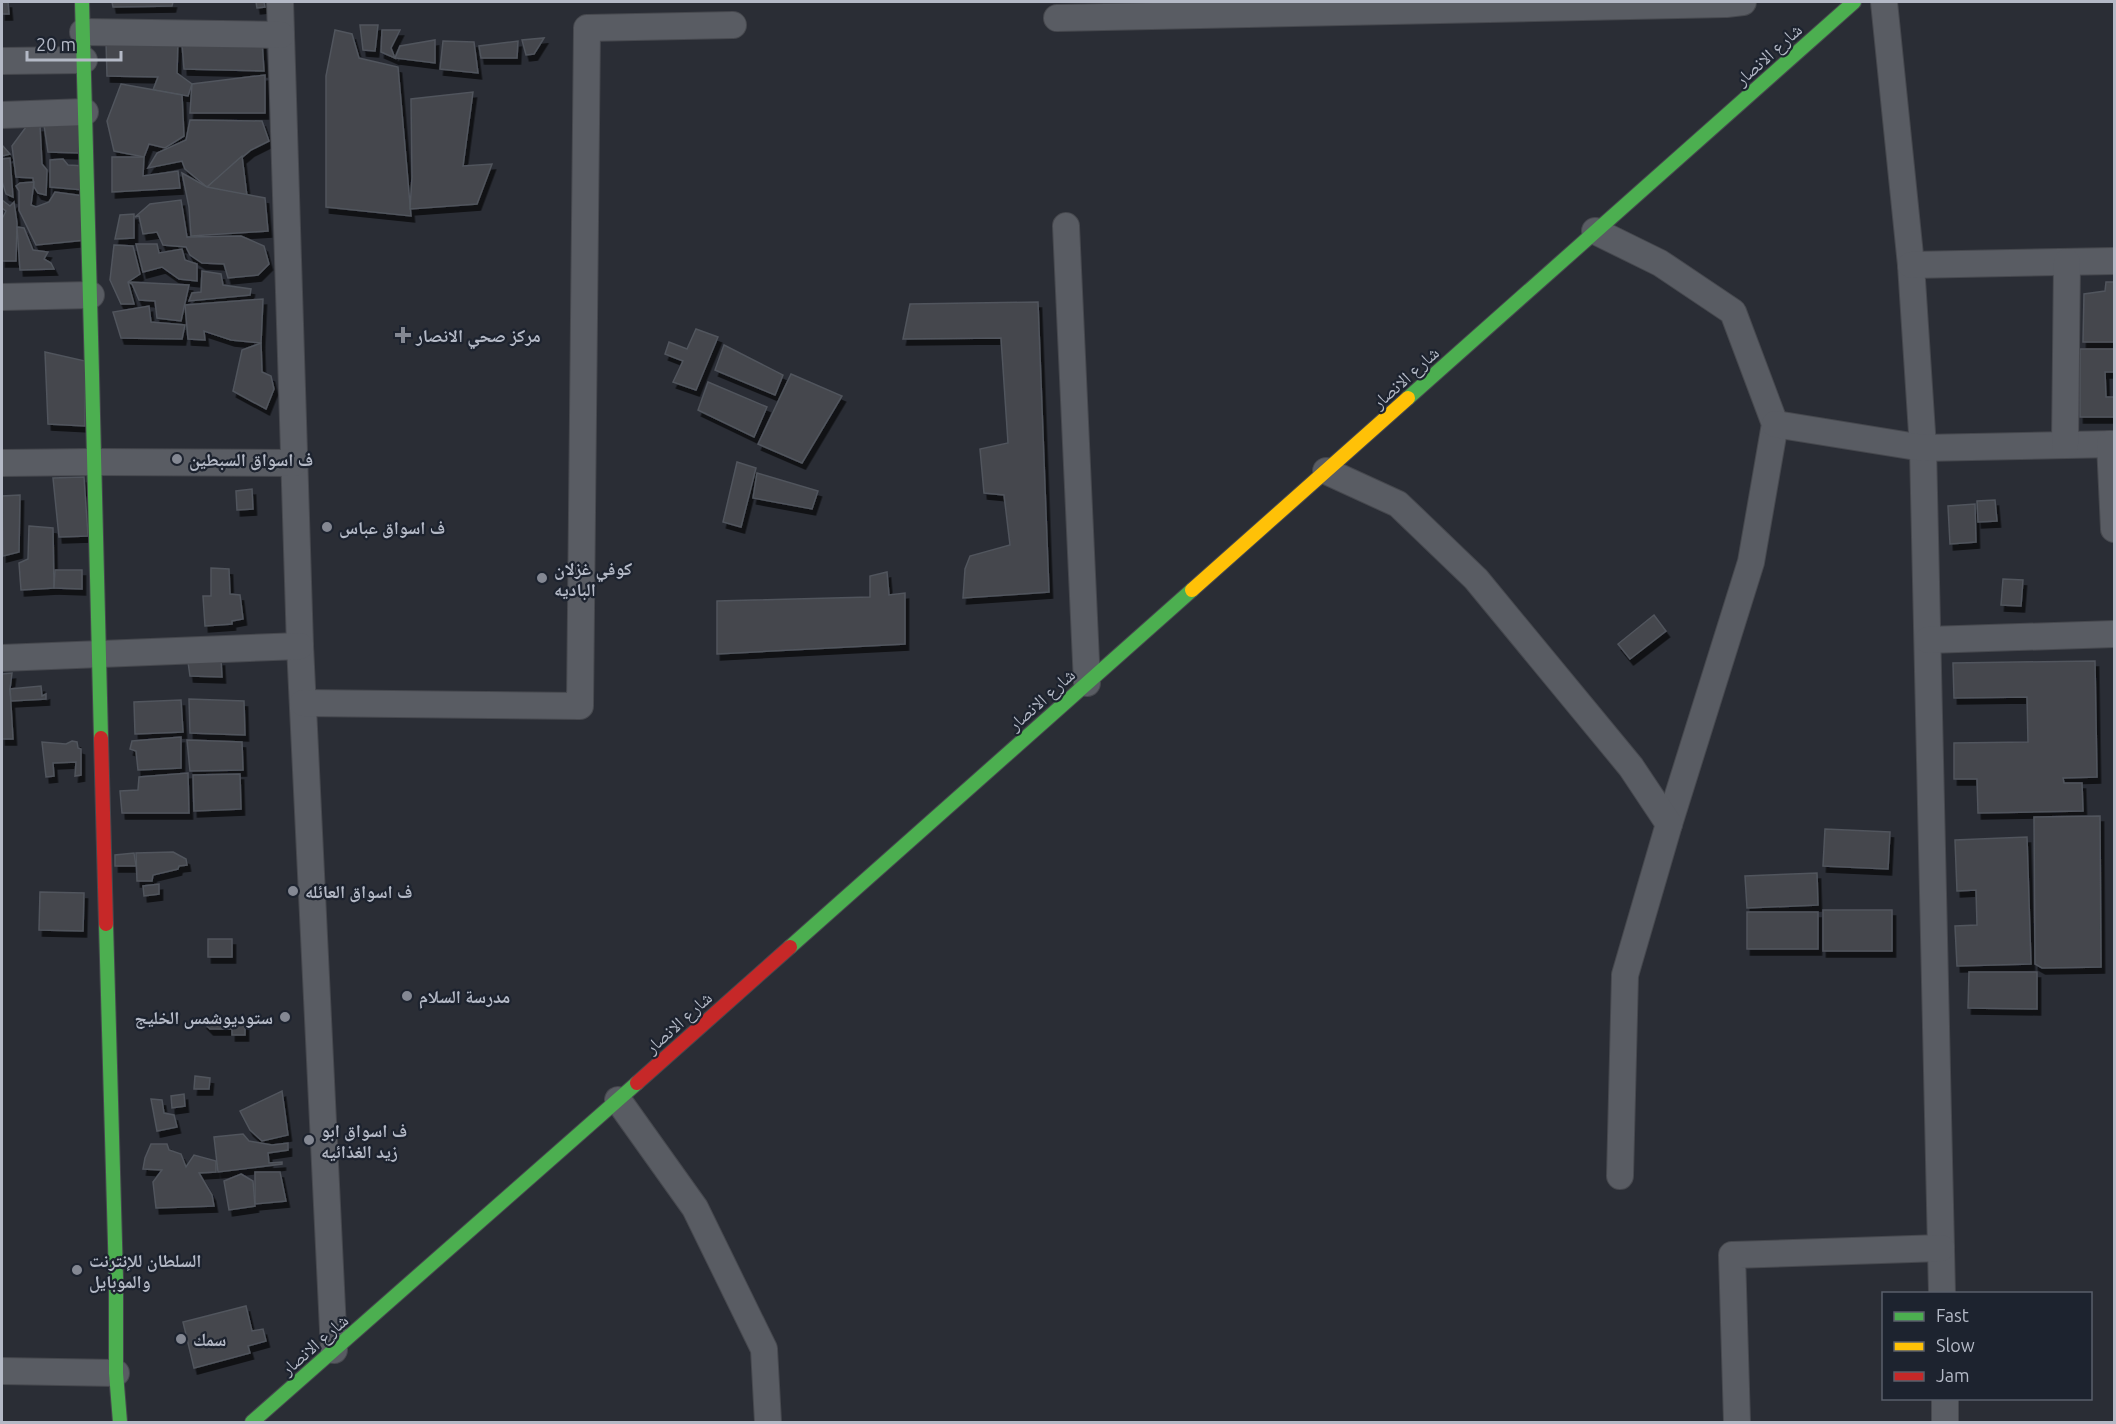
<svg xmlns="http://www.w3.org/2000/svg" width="2116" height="1424" font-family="Ubuntu,'Noto Naskh Arabic',sans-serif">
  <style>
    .building { fill: #44474d; stroke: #51555d; stroke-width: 1.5; filter: url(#shadow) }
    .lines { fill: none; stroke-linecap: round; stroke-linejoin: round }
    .street-casing { stroke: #46484e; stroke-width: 28 }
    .fast-casing { stroke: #46484e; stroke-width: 16 }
    .slow-casing { stroke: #46484e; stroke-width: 16 }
    .jam-casing { stroke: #46484e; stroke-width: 16 }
    .street { stroke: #595c63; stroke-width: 26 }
    .fast { stroke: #4caf50; stroke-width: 14 }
    .slow { stroke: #ffc107; stroke-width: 14 }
    .jam { stroke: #c62828; stroke-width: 14 }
    .poi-dot { fill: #848893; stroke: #1d232f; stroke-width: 2 }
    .labels { text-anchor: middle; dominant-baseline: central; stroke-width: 4.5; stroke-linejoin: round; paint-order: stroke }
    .street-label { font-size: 18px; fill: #b4b9c6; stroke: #1d232f }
    .poi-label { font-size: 18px; font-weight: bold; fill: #b4b9c6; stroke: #1d232f; text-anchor: start }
  </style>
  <defs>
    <filter id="shadow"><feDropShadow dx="3.5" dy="6" stdDeviation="0" flood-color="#0009"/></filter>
  </defs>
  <rect width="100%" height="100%" fill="#2a2d35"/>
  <g class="building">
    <path d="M2,2H8L9,14H2Z"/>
    <path d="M112,2H173L172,6L113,7Z"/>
    <path d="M256,2H264L265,7L257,8Z"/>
    <path d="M360,25H378L375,51L363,50Z"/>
    <path d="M335,30L352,34L359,58L398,67L411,216L326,207V76Z"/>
    <path d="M382,30H400L391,48L395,58L381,52Z"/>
    <path d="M544,38L534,54L526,55L522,40Z"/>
    <path d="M178,40L177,73L192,84L188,96L153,90L158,77L107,76L106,41Z"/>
    <path d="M262,40L264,71L184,69L182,44Z"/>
    <path d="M435,40V63L395,58L400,46Z"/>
    <path d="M443,41L474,42L478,73L440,69Z"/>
    <path d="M518,41L517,58H481L479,46Z"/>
    <path d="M265,75V113H190L192,84Z"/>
    <path d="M121,84L182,95L184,136L165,148L149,144L144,157L114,151L107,121Z"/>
    <path d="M473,92L463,166L492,164L477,204L410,209L412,177L411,99Z"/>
    <path d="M80,116V153L48,152L44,125Z"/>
    <path d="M190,120L262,121L269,141L251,150L207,187L185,169L182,161L148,168L157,153L186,140Z"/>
    <path d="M40,126L42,164L47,170L46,195L38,193L34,187L33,178L16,177L12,146L26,127Z"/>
    <path d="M2,145L10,154L2,156Z"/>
    <path d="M242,156L247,196L207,187Z"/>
    <path d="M112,157H144L143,176L178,171L180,188L112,192Z"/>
    <path d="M10,158L13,197L6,194L2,181V159Z"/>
    <path d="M63,159L68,165L85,166L83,190L50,187V160Z"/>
    <path d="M182,173L207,187L265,198L268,231L191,236L189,207Z"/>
    <path d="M34,182L31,205L36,207L49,202L55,192L84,196L86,240L36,245L19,210V191L16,186L20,183Z"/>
    <path d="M2,200L10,206L14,202L17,223L16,261H2V219L6,211L2,208Z"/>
    <path d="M181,200L187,237L241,236L264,246L269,264L258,275L228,278L224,264L202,263L190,255L186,247L163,245L157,232L143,234L139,216L135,217L150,204Z"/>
    <path d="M134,214V238L115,239L120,215Z"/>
    <path d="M17,227L24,228L33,250L48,252L44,259L51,263L54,269L20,270Z"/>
    <path d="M136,244H157L159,253L182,249L185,260L197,264V281L179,279L162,267L143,272Z"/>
    <path d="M114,245L133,246L140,274L128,282L134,304H121L110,280Z"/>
    <path d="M202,271L221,274L223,285L251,289L250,295L189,301L192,293L201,292Z"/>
    <path d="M128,282L189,285L181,321L157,318L155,301L139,300L132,284Z"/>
    <path d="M2106,282H2114V342H2083L2084,294L2105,291Z"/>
    <path d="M263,299L261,343L231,340L204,331L205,340L188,339L185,305Z"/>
    <path d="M1038,302L1049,592L963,598L965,569L970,556L1010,545L1004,495L984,493L980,449L1008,443L1001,338L903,339L910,304Z"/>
    <path d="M149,306L151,322L185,325L182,339L121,338L113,312Z"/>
    <path d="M696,329L718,337L696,390L673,382L683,361L665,354L669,342L687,349Z"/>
    <path d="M261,343L262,372L271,376L274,389L266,409L233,391L242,350Z"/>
    <path d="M724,345L783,375L775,395L715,370Z"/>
    <path d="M2080,349H2114V372H2105L2106,397H2114V417H2080Z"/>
    <path d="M45,352L85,361V426L48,424Z"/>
    <path d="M791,374L842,396L802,463L758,444Z"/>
    <path d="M708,382L767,407L754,437L698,410Z"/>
    <path d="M737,462L756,468L741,527L723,522Z"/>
    <path d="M757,473L818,491L812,509L753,498Z"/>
    <path d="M84,477L88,536L59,537L53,478Z"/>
    <path d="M252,489L253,509L237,510L236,491Z"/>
    <path d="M20,495L19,552L3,556L2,496Z"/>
    <path d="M1995,500L1997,521L1978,522L1977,501Z"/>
    <path d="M1975,504L1976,542L1950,544L1948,506Z"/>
    <path d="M29,526L53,528L54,588L21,590L19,563L28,559Z"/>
    <path d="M211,568L229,569L230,594L240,595L243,619L232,621V624L205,626L203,596H211Z"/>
    <path d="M55,570H82V589L54,588Z"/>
    <path d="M887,572L889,595L905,593V644L717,654V601L870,597V576Z"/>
    <path d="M2003,579L2023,580L2021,606L2001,605Z"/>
    <path d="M1654,615L1666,631L1630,659L1618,644Z"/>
    <path d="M221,660L222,677L190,676L188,662Z"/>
    <path d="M2095,661L2097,777L2063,778L2064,783H2082L2083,811L1978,813L1977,779H1954V743L2028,742L2027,697L1954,698L1953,663Z"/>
    <path d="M12,673L10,689L13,739H2V674Z"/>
    <path d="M41,686L42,696L46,694V699L11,701L10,689Z"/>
    <path d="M189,699L244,701L245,735L190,733Z"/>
    <path d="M181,700L183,732L135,734L134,702Z"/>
    <path d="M181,737V768L138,770L136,751L130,749L132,741Z"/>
    <path d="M187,740L242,742L243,770L190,771Z"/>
    <path d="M72,741L77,742L78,748L81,749V775L75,776L76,762L53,763L54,776L46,777L42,742L66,744Z"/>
    <path d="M188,773L189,813H122L120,791L138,790L139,777Z"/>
    <path d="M240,774L241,809L194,811L193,775Z"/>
    <path d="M2100,816L2101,967L2042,968L2035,964L2034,817Z"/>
    <path d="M1825,829L1890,832L1888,869L1823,866Z"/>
    <path d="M2027,837L2031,964L1957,966L1955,926L1977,925L1976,890L1957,891L1955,840Z"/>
    <path d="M173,852L186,859L187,865L179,866L178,869L153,875L152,881H137L136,853Z"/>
    <path d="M134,853L136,866H115V855Z"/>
    <path d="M1817,873L1818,905L1747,908L1745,876Z"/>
    <path d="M159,884V894L144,896L143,886Z"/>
    <path d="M40,892L84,893L83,931L39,930Z"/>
    <rect x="1823" y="910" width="69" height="41"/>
    <rect x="1747" y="912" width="71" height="37"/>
    <rect x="208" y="939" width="24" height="18"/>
    <path d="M1969,972H2037V1009L1968,1008Z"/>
    <path d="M245,1022V1035H232V1029H210L204,1023Z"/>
    <path d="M195,1076L210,1078L209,1089H194Z"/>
    <path d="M282,1091L288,1135L262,1141L250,1130L240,1111Z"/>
    <path d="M184,1094L185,1106L172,1108L171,1096Z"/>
    <path d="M151,1099L162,1100L164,1113L174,1115L177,1127L157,1131Z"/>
    <path d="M243,1134L249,1141L272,1145L288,1143V1150L268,1153L269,1163L282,1162V1164L218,1172L214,1137Z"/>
    <path d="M151,1144H167L169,1150L181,1154L186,1167L194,1155L216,1161V1172L199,1173L212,1195L214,1206L156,1208L153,1182L162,1170L143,1169L145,1158Z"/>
    <path d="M255,1172H280L286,1201L255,1204Z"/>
    <path d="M241,1174L253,1181L255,1206L229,1210L224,1181Z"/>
    <path d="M246,1306L252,1331L263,1329L266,1341L248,1346L250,1353L194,1368L183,1322Z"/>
  </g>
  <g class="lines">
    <g class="street-casing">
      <g id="street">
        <path d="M280,2L300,646L334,1350"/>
        <path d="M1884,2L1911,265L1923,448L1942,1294"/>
        <path d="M1057,18L1726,4L1743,2"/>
        <path d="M83,32L281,35"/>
        <path d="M2,61L84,60"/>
        <path d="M2,115L85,112"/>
        <path d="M1066,226L1087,683"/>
        <path d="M1595,231L1660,263L1733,312L1775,424L1751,562L1669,824"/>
        <path d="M1911,265L2114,261"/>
        <path d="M2,297L91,295"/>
        <path d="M1775,424L1923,448L2114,444"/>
        <path d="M2110,444L2114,529"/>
        <path d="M2065,445L2067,262"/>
        <path d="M2,463L93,462L294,463"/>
        <path d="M1326,471L1398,504L1476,579L1631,767L1669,824L1625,975L1620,1176"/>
        <path d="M1928,640L2114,634"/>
        <path d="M2,658L300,646"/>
        <path d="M303,703L580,706L587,28L733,25"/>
        <path d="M618,1100L695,1208L764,1349L768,1422"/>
        <path d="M2,1371L116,1373"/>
        <path d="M1945,1398V1422"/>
        <path d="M1737,1422L1732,1255L1941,1248"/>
      </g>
    </g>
    <g class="fast-casing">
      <g id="fast">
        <path d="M82,2C90,247 94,493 101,738"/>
        <path d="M1408,398L1854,2"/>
        <path d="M106,924L116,1278V1373L120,1422"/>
        <path d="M790,947L1192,590"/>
        <path d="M252,1422L637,1083"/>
      </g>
    </g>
    <g class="slow-casing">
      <path id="slow" d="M1192,590L1408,398"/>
    </g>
    <g class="jam-casing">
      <g id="jam">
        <path d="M101,738L106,924"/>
        <path d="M637,1083L790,947"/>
      </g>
    </g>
    <use href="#street" class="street"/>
    <use href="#fast" class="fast"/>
    <use href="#slow" class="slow"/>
    <use href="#jam" class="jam"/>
  </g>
  <g class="poi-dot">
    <path d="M400 326h6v6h6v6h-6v6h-6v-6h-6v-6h6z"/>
    <circle cx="177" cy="459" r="6"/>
    <circle cx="327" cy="527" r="6"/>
    <circle cx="542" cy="578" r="6"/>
    <circle cx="293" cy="891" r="6"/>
    <circle cx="407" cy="996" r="6"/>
    <circle cx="285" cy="1017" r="6"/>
    <circle cx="309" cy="1140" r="6"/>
    <circle cx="77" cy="1270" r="6"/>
    <circle cx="181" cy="1339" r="6"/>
  </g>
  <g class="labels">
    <g class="street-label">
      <text transform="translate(1768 54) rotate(-42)">شارع الانصار</text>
      <text transform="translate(1405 377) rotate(-42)">شارع الانصار</text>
      <text transform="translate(1041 699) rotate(-42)">شارع الانصار</text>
      <text transform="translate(678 1022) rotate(-42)">شارع الانصار</text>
      <text transform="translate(314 1344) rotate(-41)">شارع الانصار</text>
    </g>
    <g class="poi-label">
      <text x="416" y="335">مركز صحي الانصار</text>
      <text x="189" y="459">ف اسواق السبطين</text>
      <text x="339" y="527">ف اسواق عباس</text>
      <text x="554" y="568">كوفي غزلان<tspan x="554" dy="21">الباديه</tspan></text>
      <text x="305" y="891">ف اسواق العائله</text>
      <text x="419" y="996">مدرسة السلام</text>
      <text x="273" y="1017" text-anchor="end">ستوديوشمس الخليج</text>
      <text x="321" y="1130">ف اسواق ابو<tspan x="321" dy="21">زيد الغذائيه</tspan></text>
      <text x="89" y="1260">السلطان للإنترنت<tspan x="89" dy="21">والموبايل</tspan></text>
      <text x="193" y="1339">سمك</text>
    </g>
  </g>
  <rect width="2116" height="1424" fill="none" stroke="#b4b9c6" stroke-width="6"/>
  <rect x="1882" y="1292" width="210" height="108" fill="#1d232f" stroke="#595f6b" stroke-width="1.5"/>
  <rect x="1894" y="1312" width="30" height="9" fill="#4caf50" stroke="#595f6b" stroke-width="1.5"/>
  <text x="1936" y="1322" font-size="18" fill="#b4b9c6">Fast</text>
  <rect x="1894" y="1342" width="30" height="9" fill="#ffc107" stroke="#595f6b" stroke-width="1.5"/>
  <text x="1936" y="1352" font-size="18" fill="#b4b9c6">Slow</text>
  <rect x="1894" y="1372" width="30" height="9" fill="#c62828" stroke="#595f6b" stroke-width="1.5"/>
  <text x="1936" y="1382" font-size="18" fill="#b4b9c6">Jam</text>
  <path d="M27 51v9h94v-9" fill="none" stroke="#b4b9c6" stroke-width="3"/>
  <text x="36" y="51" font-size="18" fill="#b4b9c6" stroke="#1d232f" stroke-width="4.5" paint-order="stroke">20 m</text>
</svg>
